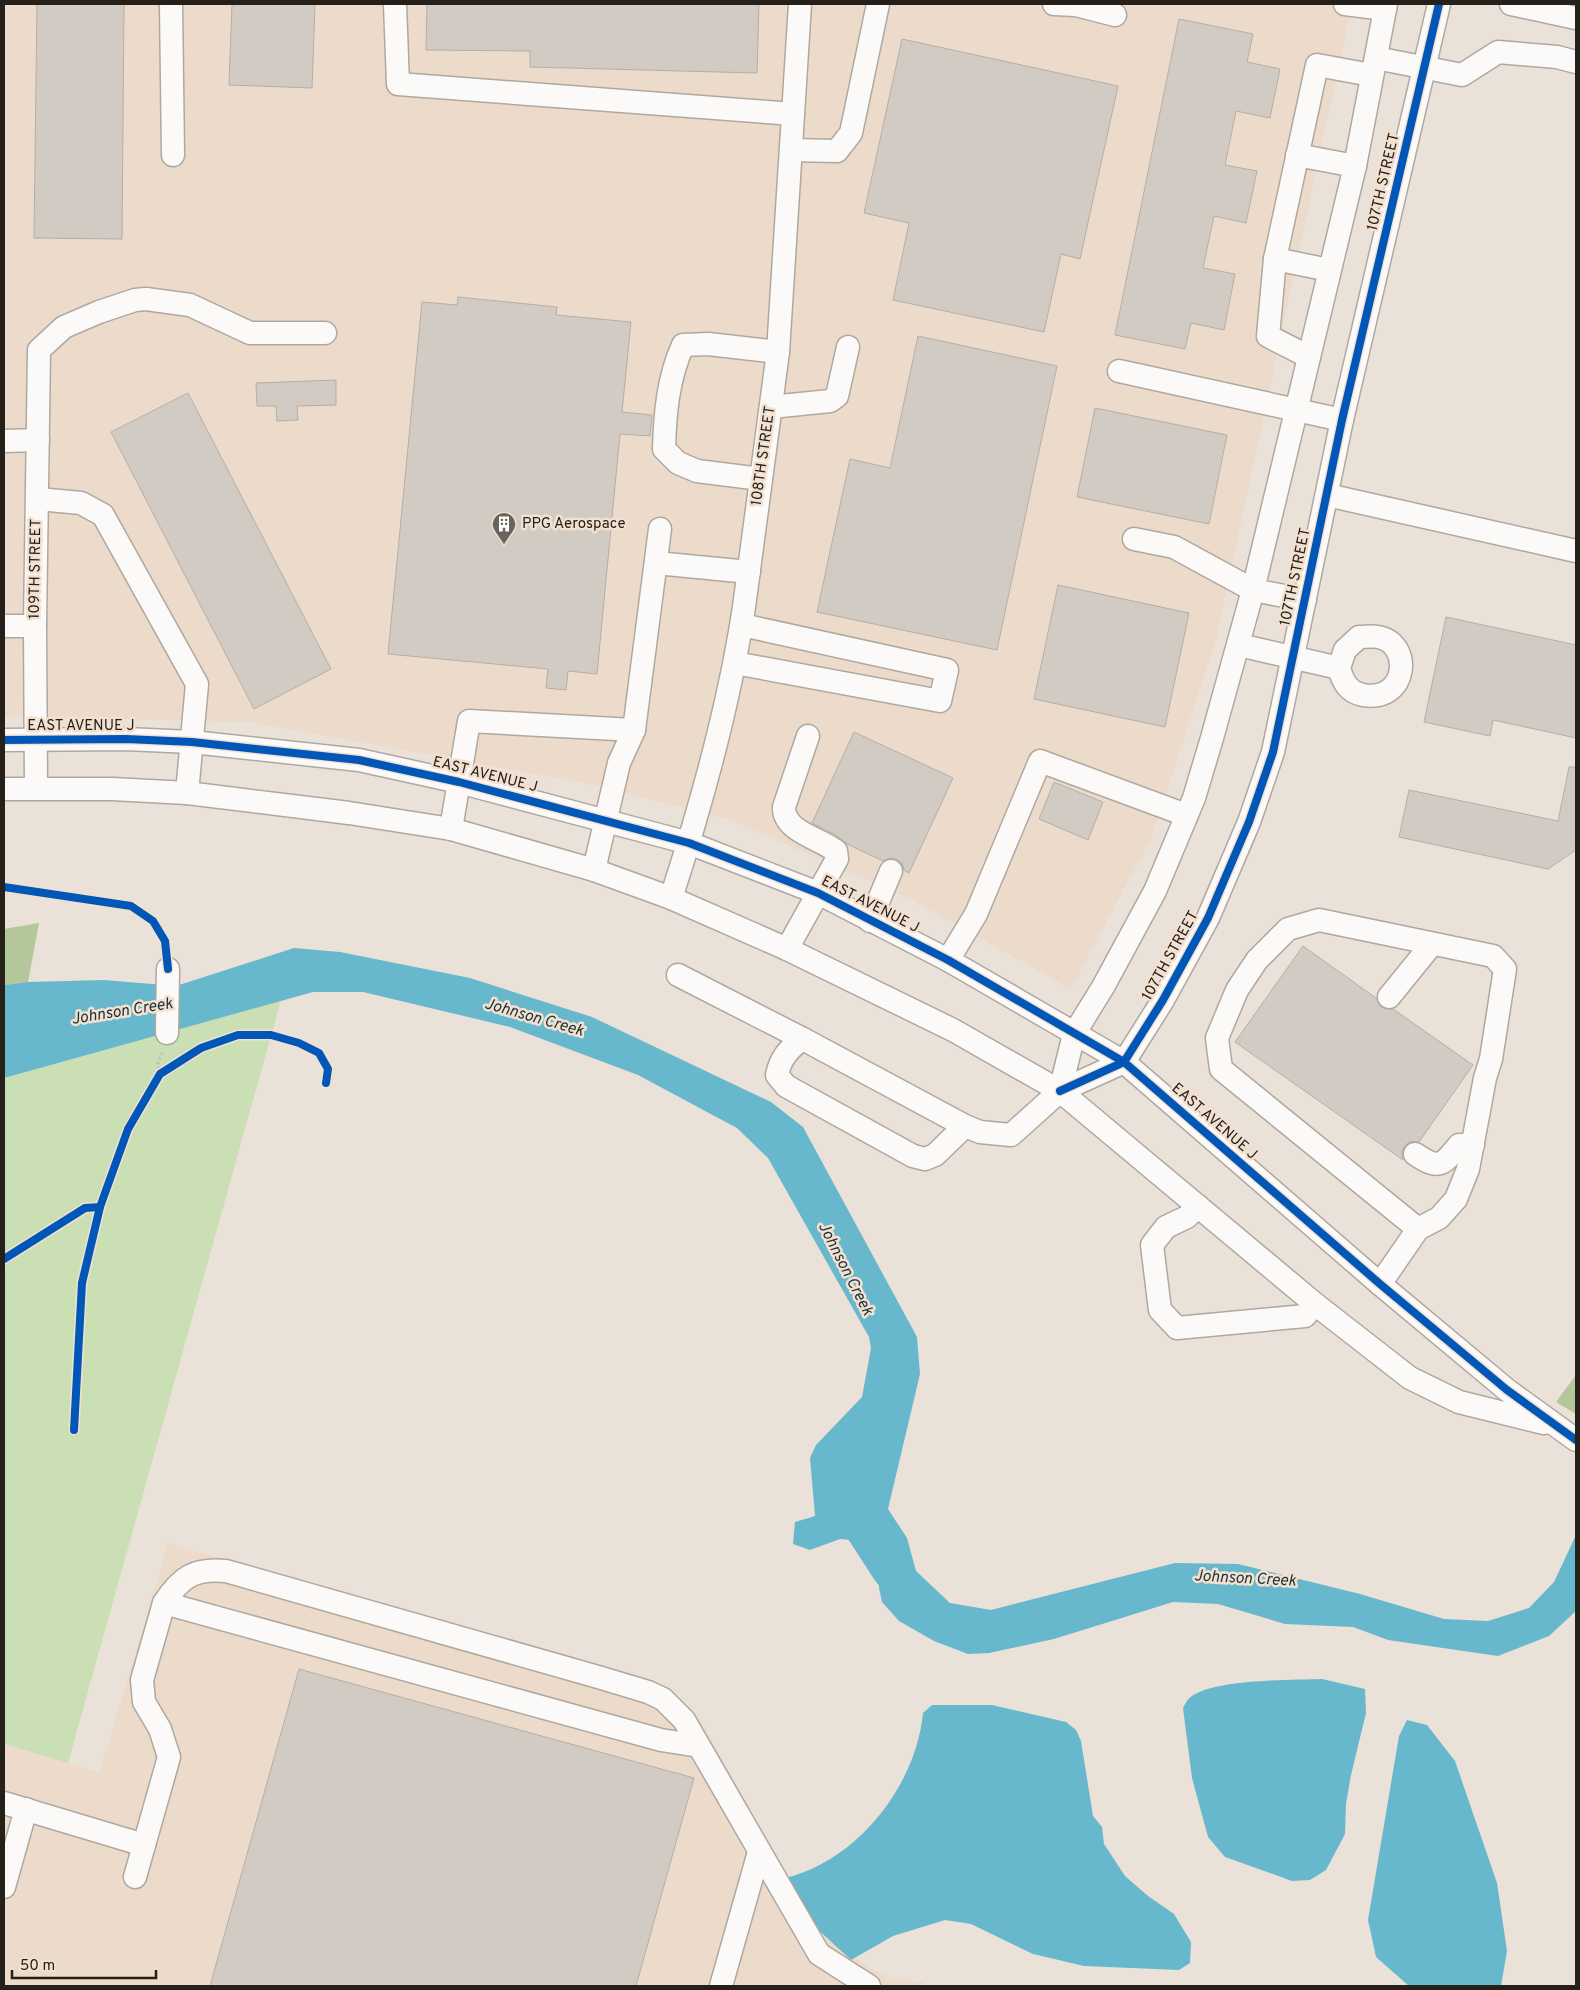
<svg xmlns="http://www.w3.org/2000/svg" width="1580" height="1990" font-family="Overpass,sans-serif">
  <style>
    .built { fill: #ecdbca }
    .green { fill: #cbdfb4 }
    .forest { fill: #b3c79a }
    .water { fill: #67b8cd }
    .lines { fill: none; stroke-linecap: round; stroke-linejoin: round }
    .river { stroke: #67b8cd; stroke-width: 35 }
    .building { fill: #d2cbc4; stroke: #b5aea7 }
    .minor-casing { stroke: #afa8a0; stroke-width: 25 }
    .path { stroke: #c5c2bf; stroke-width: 3; stroke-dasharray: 2.5 2.5; stroke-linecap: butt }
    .minor { stroke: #fcfaf9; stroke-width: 22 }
    .cycleway-casing { stroke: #f2e1d0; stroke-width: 11 }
    .cycleway { stroke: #0057b8; stroke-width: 8 }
    .labels { text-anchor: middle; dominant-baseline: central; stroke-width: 5; stroke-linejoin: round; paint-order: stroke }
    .street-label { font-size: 15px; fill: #26201a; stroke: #f2e1d0 }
    .poi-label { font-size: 15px; fill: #26201a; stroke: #f2e1d0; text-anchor: start }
    .water-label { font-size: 16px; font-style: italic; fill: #1c3037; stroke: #f2e1d0 }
  </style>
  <rect width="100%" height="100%" fill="#eae1d8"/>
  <g class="built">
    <path d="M4,4H1352L1216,640L1152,836L1071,989L910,899L731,820L585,783L250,722L4,716Z"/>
    <path d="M168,1543L666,1690L702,1722L811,1921L867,1966L891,1979L924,1982L922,1986H4V1744L100,1772Z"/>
  </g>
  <path class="green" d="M281,1000L68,1763L4,1744V1078Z"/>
  <g class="forest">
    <path d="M39,923L28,982L4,985V929Z"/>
    <path d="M1576,1375V1414L1556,1402Z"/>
  </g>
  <g class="water">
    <path d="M294,948L340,952L470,978L592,1017L771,1102L803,1127L917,1337L920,1374L888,1509L907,1538L916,1571L950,1603L991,1610L1175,1563L1238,1564L1360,1594L1444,1619L1488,1621L1529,1608L1554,1582L1576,1535V1611L1549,1636L1498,1656L1388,1640L1353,1627L1285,1624L1218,1604L1173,1602L1054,1639L989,1653L968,1654L934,1641L899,1621L882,1602L879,1588L880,1565L887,1547L880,1543L840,1539L810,1550L793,1544L795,1522L815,1516L810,1458L816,1445L862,1397L871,1348L869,1337L768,1158L737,1128L638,1075L510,1027L363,992H313L4,1078V985L28,982L104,980L176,986Z"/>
    <path d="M1322,1679L1365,1689L1366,1713L1351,1775L1346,1804L1345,1834L1326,1870L1310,1880L1292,1881L1225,1857L1208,1837L1192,1778L1183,1708C1185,1704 1188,1698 1192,1696C1215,1679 1292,1680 1322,1679Z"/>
    <path d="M932,1705H992L1066,1722L1076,1730L1081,1741L1093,1816L1102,1827L1104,1844L1125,1876L1148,1896L1174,1914L1191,1942L1190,1963L1179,1970L1084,1966L1033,1954L971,1924L945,1920L893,1936L851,1960L812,1924L785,1878C857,1861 916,1786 923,1713Z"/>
    <path d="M1407,1720L1427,1725L1455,1761L1497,1883L1507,1951L1501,1986H1409L1376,1957L1368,1920L1399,1736Z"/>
  </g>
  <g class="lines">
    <path class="river" d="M852,1501L854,1516L889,1570L911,1598"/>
  </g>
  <g class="building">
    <path d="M37,4H124L122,239L34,238Z"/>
    <path d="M232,4H315L312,88L229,85Z"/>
    <path d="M427,4H759L757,73L530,67V51L426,50Z"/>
    <path d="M1179,19L1253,34L1247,62L1280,69L1270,118L1236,111L1225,165L1257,171L1246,223L1214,216L1203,268L1235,274L1224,330L1191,323L1185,349L1115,335Z"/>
    <path d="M902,39L1118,86L1080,259L1061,254L1044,332L893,300L909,223L864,213Z"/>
    <path d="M458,297L557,307L556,315L631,322L622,412L652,415L650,436L620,434L597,674L568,671L566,690L546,688L548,669L388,654L422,302L457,305Z"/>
    <path d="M918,336L1057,366L997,650L817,612L850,459L890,468Z"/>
    <path d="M336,380V405L297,406L298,420L277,421L276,406H257L256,383Z"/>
    <path d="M188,393L331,669L254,709L111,432Z"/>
    <path d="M1095,408L1227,435L1209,524L1077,497Z"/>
    <path d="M1058,585L1189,613L1165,727L1034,699Z"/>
    <path d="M1446,617L1576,645V738L1493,720L1490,736L1424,722Z"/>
    <path d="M854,732L953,778L909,873L904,870L902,863L896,859L890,858L883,861L847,844L836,835L812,823Z"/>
    <path d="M1569,767H1576V850L1548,869L1399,837L1409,790L1558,821Z"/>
    <path d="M1054,782L1103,802L1088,840L1039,819Z"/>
    <path d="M1303,946L1376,998L1381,1007L1393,1009L1473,1065L1419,1142H1409L1404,1147L1402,1153L1403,1160L1235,1042Z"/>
    <path d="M299,1669L694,1778L636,1986H210Z"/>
  </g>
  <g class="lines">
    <g class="minor-casing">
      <g id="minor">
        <path d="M171,4L173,155"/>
        <path d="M395,4L398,84L793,114"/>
        <path d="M1054,4L1076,5L1115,15"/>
        <path d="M1345,4L1385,9"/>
        <path d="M1511,4L1576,18"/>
        <path d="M1376,58L1462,75L1498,52L1557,57L1576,62"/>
        <path d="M791,150L837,151L851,133L878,4"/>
        <path d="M1297,155L1355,166"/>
        <path d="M1275,259L1329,270"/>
        <path d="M1309,357L1268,336L1275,259L1317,65L1371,75"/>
        <path d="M1119,371L1342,420"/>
        <path d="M771,407L830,401L837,396L848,347"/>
        <path d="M4,441L38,440"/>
        <path d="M761,479L697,471L678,463L664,449C665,413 668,378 683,345L708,344L778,352"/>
        <path d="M1327,495L1576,551"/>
        <path d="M38,499L81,503L103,515L197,684L187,793"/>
        <path d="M1134,539L1174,547L1253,590L1305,600"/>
        <path d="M656,563L749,572"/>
        <path d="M4,626H35"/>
        <path d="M1239,645L1339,668C1343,682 1348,692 1363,695C1408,703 1413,643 1378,637C1372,636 1365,637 1359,637L1345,650L1339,668"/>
        <path d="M735,663L940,701L947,670L742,625"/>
        <path d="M4,740L126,739L192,742L359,760L459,782L689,843L818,893L948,960L1124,1062L1380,1284L1507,1390L1576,1440"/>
        <path d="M36,787L35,626L39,350L64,327L99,312L135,300L146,299L190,305L250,333H325"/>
        <path d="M4,789H112L187,793L349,813L451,829L594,870L671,898L787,949L953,1030L1060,1091L1315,1304L1410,1378L1459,1402L1544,1423"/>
        <path d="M451,829L469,721L634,730"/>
        <path d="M594,870L619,763L634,730L660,529"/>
        <path d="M671,898C702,803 729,706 744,607L778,352L800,4"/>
        <path d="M870,921L891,871"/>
        <path d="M787,949L837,859L836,851C819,838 783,831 784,807L808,736"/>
        <path d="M948,960L976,914L1040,761L1186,815"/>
        <path d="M678,975L803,1039"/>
        <path d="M1389,997L1432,944"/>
        <path d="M167,1033L168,969"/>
        <path d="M1060,1091L1074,1034L1103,987L1155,891L1194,798L1212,738L1253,590L1355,166L1386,4"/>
        <path d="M965,1126L935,1155L925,1159L913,1156L786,1086L777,1075C780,1059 790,1047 803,1039L965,1126L980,1132L1011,1135L1060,1091L1124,1062L1163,1000L1208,918L1249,822L1273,752L1342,420L1439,4"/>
        <path d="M1415,1154C1439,1170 1442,1166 1459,1145H1473"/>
        <path d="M1198,1206L1187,1217L1166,1227L1152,1245L1160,1310L1177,1328L1305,1316L1315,1304"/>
        <path d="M1380,1284L1418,1229L1439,1218L1456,1199L1468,1169L1485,1078L1491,1059L1505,969L1493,956L1319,920L1288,929L1257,960L1237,990L1217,1038L1221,1069L1418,1229"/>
        <path d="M699,1746L661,1740L164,1603C181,1577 194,1568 226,1571L598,1677L648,1692L663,1699L684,1720L819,1954L869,1986"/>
        <path d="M4,1803L144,1845"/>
        <path d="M135,1877L169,1757L160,1729L144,1702L142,1680L164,1603"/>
        <path d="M4,1887L26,1809"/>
        <path d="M721,1986L759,1852"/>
      </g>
    </g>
    <path class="path" d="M160,1074L158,1062L163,1051"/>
    <use href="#minor" class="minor"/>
    <g class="cycleway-casing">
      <g id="cycleway">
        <path d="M4,740L126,739L192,742L359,760L459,782L689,843L818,893L948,960L1124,1062L1380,1284L1507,1390L1576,1440"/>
        <path d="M4,887L131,906L153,921L165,941L168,969"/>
        <path d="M1060,1091L1124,1062L1163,1000L1208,918L1249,822L1273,752L1342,420L1439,4"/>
        <path d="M4,1259L85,1208L100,1207L128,1129L160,1074L201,1048L238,1035H271L299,1043L319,1053L328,1069L326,1083"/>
        <path d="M74,1430L82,1283L100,1207"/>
      </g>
    </g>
    <use href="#cycleway" class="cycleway"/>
  </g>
  <defs>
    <g id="building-pin" transform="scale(1.25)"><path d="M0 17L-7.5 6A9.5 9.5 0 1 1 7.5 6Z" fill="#6b645c" stroke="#f2e1d0"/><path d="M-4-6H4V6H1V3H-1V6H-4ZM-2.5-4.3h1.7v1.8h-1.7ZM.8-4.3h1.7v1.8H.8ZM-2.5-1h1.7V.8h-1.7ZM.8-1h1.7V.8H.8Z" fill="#fff"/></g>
  </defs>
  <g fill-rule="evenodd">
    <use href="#building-pin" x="504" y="524"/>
  </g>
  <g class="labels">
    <g class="street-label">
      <text transform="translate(1384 182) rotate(-77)">107TH STREET</text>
      <text transform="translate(764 456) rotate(-82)">108TH STREET</text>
      <text transform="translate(36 569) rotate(-89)">109TH STREET</text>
      <text transform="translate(1296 577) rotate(-78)">107TH STREET</text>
      <text x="81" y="726">EAST AVENUE J</text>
      <text transform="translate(485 775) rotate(14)">EAST AVENUE J</text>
      <text transform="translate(870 905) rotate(27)">EAST AVENUE J</text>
      <text transform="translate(1171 956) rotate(-61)">107TH STREET</text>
      <text transform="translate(1214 1122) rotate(41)">EAST AVENUE J</text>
    </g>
    <g class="poi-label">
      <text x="522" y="524">PPG Aerospace</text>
    </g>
    <g class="water-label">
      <text transform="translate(122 1012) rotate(-9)">Johnson Creek</text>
      <text transform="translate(534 1018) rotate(16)">Johnson Creek</text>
      <text transform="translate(845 1269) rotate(63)">Johnson Creek</text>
      <text transform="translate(1245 1579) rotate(3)">Johnson Creek</text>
    </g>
  </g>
  <rect width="1580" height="1990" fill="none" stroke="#26201a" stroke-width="10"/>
  <path d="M12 1970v8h144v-8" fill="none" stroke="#26201a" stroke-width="2.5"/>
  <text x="20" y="1970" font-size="15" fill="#26201a" stroke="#f2e1d0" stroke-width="4" paint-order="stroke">50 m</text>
</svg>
